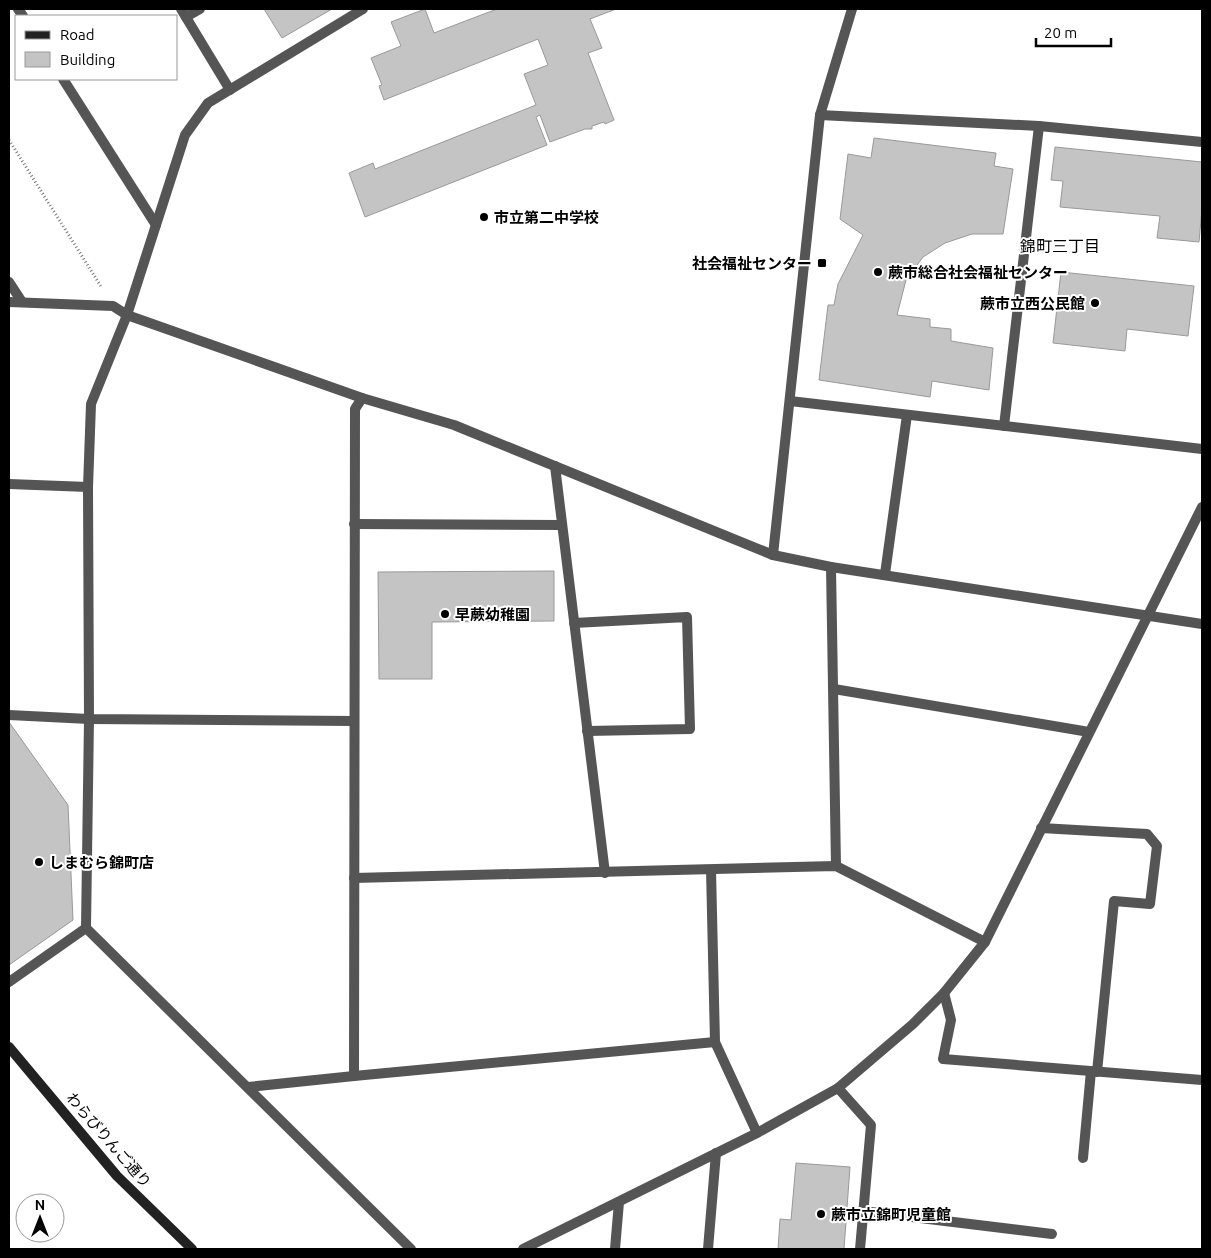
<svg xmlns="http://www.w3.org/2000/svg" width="1211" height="1258" font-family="Ubuntu,'Noto Sans JP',sans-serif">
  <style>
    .building { fill: #c4c4c4; stroke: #999 }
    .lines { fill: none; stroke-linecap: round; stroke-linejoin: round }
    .path { stroke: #777; stroke-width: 3; stroke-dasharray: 1 2.5; stroke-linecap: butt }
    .lane { stroke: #555; stroke-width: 10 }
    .street { stroke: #555; stroke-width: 10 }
    .secondary { stroke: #222; stroke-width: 10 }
    .poi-dot { fill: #000; stroke: #fff; stroke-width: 2 }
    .labels { text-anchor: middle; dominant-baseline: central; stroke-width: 4; stroke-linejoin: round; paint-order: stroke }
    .poi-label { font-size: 15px; font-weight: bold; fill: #000; stroke: #fff; text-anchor: start }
    .street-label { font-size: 15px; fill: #000; stroke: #fff }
    .neighbourhood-label { font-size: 16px; fill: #000; stroke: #fff }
  </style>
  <rect width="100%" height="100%" fill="#fff"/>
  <g class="building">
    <path d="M264,9H332L282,38Z"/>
    <path d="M425,9L434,33L497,9H616L590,19L602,48L588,53L614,120L605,124L604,122L592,126V129H585L550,142L540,115L536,117L547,145L365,217L349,173L373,163L375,169L536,105L524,74L548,65L538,39L384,100L379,86L382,85L371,58L401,46L391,22Z"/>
    <path d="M874,138L996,153L994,166L1013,169L1003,234H972L945,243L923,257L906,280L897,315L930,319V327L951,329V341L993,348L989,390L932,381L930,397L819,380L828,305H834L838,284L863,235L840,219L848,154L871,158Z"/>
    <path d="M1055,147L1202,162V209L1199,242L1157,238L1160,216L1060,207L1063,181L1051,180Z"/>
    <path d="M1061,272L1194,286L1188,336L1127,329L1125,351L1053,343Z"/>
    <path d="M554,571V621L432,622V679H379L378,572Z"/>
    <path d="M9,722L68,805L73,920L9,965Z"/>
    <path d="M796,1163L850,1167L844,1249H778L780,1219L791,1220Z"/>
  </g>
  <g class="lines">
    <path class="path" d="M9,140L102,288"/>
    <g class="lane">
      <path d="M1041,828L1147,834L1157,846L1150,904L1114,901L1097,1072"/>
      <path d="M1083,1158L1091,1071"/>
      <path d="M863,1211L1052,1234"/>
    </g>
    <g class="street">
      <path d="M18,9L23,16"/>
      <path d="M181,9L230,90"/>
      <path d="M186,17L200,9"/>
      <path d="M63,79L156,225"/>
      <path d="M820,115L1039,126L1202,142"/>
      <path d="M9,282L22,302"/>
      <path d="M9,302L113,306L127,315L362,398L454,425L773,555L831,567L1202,624"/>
      <path d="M790,401L1202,449"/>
      <path d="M1004,426L1039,126"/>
      <path d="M555,466L605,873"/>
      <path d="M9,484L88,487"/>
      <path d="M354,524L562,525"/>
      <path d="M773,555L820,115L852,9"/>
      <path d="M831,567L836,866"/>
      <path d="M885,574L907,415"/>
      <path d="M574,623L687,617L690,729L587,731"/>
      <path d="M834,689L1089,732"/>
      <path d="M9,715L89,719L354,721"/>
      <path d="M711,870L715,1042L757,1133"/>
      <path d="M354,878L836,866L985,942"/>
      <path d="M86,928L411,1249"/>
      <path d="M9,982L86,928L89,719L88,487L91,404L127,315L185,135L208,103L363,9"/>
      <path d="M944,993L951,1020L943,1059L1202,1080"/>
      <path d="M354,1076L715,1042"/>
      <path d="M248,1087L354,1076L355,409L362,398"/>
      <path d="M838,1088L871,1125L860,1249"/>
      <path d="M523,1249L757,1133L838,1088L913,1024L944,993L985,942L1202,507"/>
      <path d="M615,1249L619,1202"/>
      <path d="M708,1249L716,1153"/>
    </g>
    <path class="secondary" d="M9,1047L117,1176L192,1249"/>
  </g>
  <g class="poi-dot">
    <circle cx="484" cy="217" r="5"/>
    <rect x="817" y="258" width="10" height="10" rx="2.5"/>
    <circle cx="878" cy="272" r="5"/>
    <circle cx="1095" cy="303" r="5"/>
    <circle cx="445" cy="614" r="5"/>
    <circle cx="39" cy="862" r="5"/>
    <circle cx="821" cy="1214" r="5"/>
  </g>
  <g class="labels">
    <g class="poi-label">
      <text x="494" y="217">市立第二中学校</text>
      <text x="812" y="263" text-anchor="end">社会福祉センター</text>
      <text x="888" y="272">蕨市総合社会福祉センター</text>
      <text x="1085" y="303" text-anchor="end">蕨市立西公民館</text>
      <text x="455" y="614">早蕨幼稚園</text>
      <text x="49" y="862">しまむら錦町店</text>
      <text x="831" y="1214">蕨市立錦町児童館</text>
    </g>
    <g class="street-label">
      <text transform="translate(109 1140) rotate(49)">わらびりんご通り</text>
    </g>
    <g class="neighbourhood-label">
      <text x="1060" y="246">錦町三丁目</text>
    </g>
  </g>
  <rect width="1211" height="1258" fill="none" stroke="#000000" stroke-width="20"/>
  <rect x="15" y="15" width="162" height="65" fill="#ffffff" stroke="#999999"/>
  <rect x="25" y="31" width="25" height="8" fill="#222222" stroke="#999999"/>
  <text x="60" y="40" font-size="15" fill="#000000">Road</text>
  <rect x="25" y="52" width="25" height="15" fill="#c4c4c4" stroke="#999999"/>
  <text x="60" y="65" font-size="15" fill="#000000">Building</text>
  <g transform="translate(40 1218)"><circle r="24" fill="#ffffff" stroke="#999999"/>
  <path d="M0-4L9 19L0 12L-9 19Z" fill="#000000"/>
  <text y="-8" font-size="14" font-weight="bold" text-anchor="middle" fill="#000000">N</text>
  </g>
  <path d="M1036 38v8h75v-8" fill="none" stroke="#000000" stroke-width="2.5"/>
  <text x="1044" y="38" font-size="15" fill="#000000" stroke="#ffffff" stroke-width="4" paint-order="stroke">20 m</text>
</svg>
